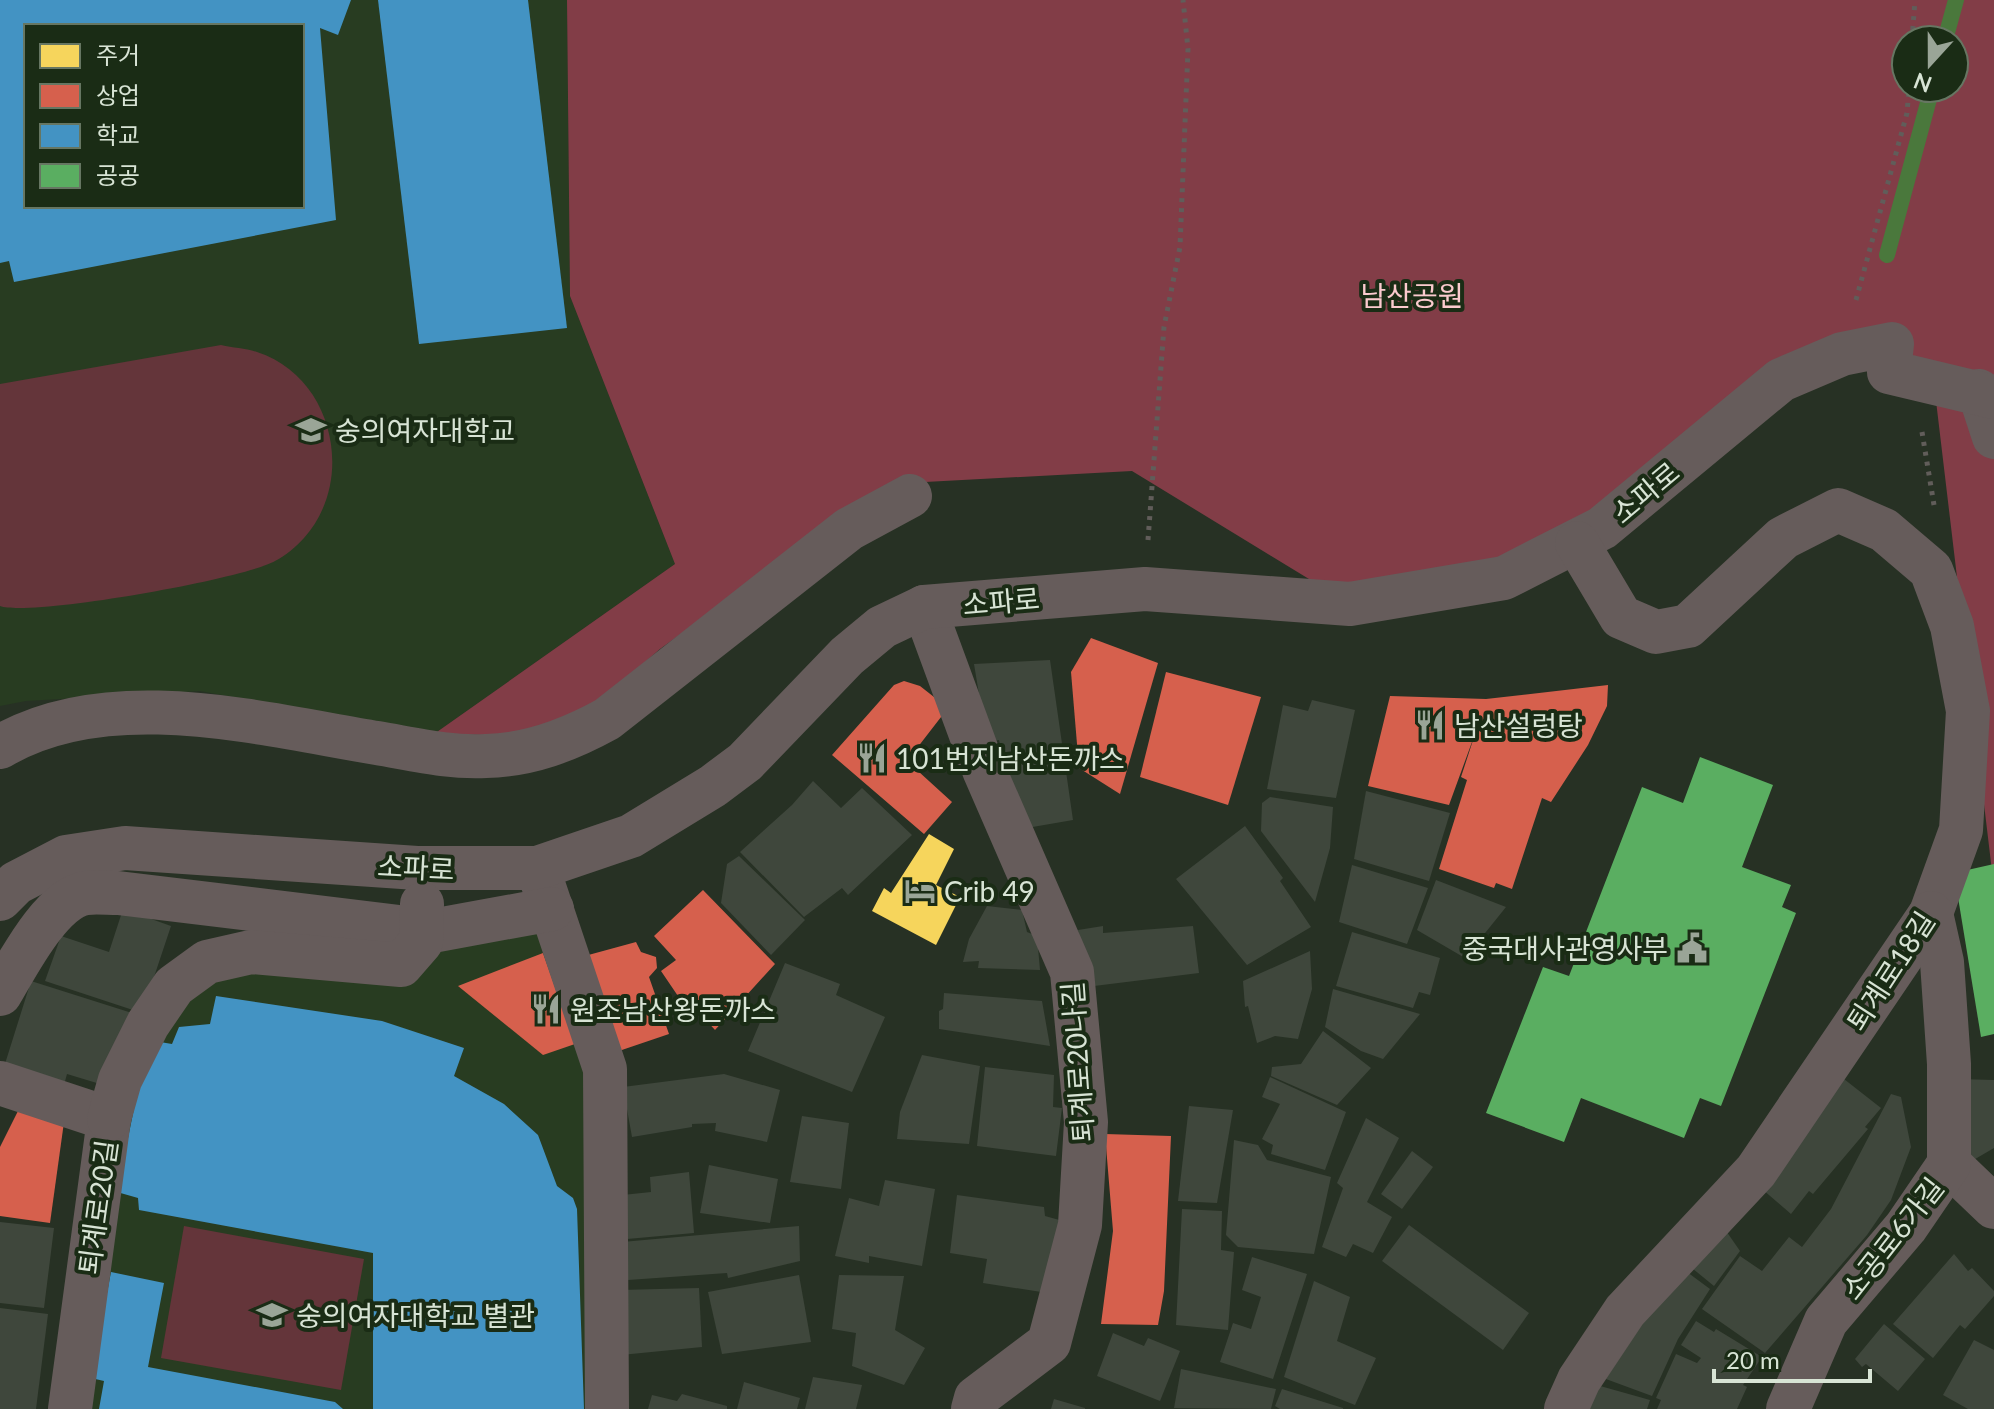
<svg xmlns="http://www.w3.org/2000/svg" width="1994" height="1409" font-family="Lato,'Noto Sans KR',sans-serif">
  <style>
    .built { fill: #283c21; fill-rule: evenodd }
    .green { fill: #64353a }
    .forest { fill: #823d47; fill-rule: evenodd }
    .homes { fill: #f6d55c }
    .shops { fill: #d6604d }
    .schools { fill: #4393c3; fill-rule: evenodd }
    .public { fill: #5aae61 }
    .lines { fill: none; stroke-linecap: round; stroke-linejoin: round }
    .stream { stroke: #4a783c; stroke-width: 16 }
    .building { fill: #3f473c }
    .path { stroke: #615d5a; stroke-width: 5; stroke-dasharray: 4 6; stroke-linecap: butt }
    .minor { stroke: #665c5b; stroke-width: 44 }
    .labels { text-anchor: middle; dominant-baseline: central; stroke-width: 8; stroke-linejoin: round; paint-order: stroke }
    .park-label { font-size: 28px; fill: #fbcace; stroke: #1a2c15 }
    .poi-label { font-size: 28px; fill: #d8e4d5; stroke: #1a2c15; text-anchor: start }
    .street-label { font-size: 28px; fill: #d8e4d5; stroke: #1a2c15 }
  </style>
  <rect width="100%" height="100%" fill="#273124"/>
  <g class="built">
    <path d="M0,0H567L570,296L675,564L434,734L200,691L26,701L0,706ZM26,26H302V206H26Z"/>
    <path d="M549,923L594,1046L601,1409H70L109,1119L174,986Z"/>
  </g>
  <g class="green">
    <path d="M221,345C233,348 246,348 257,352C334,377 356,480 304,538C297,546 285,556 275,561C244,579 31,617 0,606V384Z"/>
    <path d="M184,1226L364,1259L341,1390L161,1358Z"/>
  </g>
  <path class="forest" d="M567,0H1994V888L1934,384L1842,354L1602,528L1350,604L1132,471L888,484L660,649L598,703L529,736L434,734L675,564L570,296ZM1906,40H1954V88H1906Z"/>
  <path class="homes" d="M929,834L954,849L936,885L960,897L936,945L872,911L884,888L891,893Z"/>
  <g class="shops">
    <path d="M1091,638L1158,663L1120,794L1079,768L1071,672Z"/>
    <path d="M1166,672L1261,697L1228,805L1140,777Z"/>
    <path d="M904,681L920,686L948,708L907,761L952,802L924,834L832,755L894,685Z"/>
    <path d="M1608,685L1607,706L1588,745L1551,802L1542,798L1512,889L1496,883L1494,888L1439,869L1467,780L1461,777L1476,731L1449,805L1368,786L1390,696L1486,699Z"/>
    <path d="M703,890L775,964L715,1030L686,998L680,999L661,971L676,960L654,936Z"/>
    <path d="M636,942L641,952L656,957L657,968L649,977L669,1034L613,1053L581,957Z"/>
    <path d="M543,953L575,1044L543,1055L458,986Z"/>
    <path d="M20,1107L64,1122L50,1223L0,1216V1147Z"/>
    <path d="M1105,1134L1171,1136L1164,1291L1158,1325L1101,1324L1113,1231Z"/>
  </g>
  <g class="schools">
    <path d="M0,0H351L338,35L320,28L336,220L14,282L9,261L0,263ZM26,26H302V206H26Z"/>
    <path d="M378,0H528L567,328L419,344Z"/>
    <path d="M216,996L382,1021L464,1048L454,1076L504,1104L538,1135L557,1186L573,1198L577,1209L584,1409H373V1253L139,1210L138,1198L117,1192L148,1040L172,1044L179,1027L210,1024Z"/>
    <path d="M111,1272L164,1283L148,1367L335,1402L343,1409H99L104,1381L91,1378Z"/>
  </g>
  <g class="public">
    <path d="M1700,757L1773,785L1742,867L1791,885L1782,907L1796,913L1721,1106L1700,1098L1684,1138L1581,1098L1564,1142L1486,1113L1543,967L1569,976L1642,787L1683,803Z"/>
    <path d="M1994,864V1034L1981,1037L1954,873Z"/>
  </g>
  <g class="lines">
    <g class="stream">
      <path d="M1945,40L1956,0"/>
      <path d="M1887,255L1932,88"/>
    </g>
  </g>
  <g class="building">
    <path d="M1050,660L1073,820L1021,829L999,740L987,742L974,664Z"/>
    <path d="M1312,700L1355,710L1336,798L1267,789L1283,705L1308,711Z"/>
    <path d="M813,781L841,808L862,788L912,835L848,895L842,888L804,917L740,852L792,805Z"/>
    <path d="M1366,791L1450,813L1429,881L1354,859Z"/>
    <path d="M1270,797L1333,807L1330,848L1315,902L1261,831L1262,803Z"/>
    <path d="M1245,826L1283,878L1280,881L1311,927L1247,965L1176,879Z"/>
    <path d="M739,856L805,920L771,955L721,903L727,864Z"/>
    <path d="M1352,865L1428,888L1407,944L1339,922Z"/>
    <path d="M1436,880L1506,907L1465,958L1417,930Z"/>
    <path d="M987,906L1022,910L1027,932L1037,936L1040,970L978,968L979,961L963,962L969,939Z"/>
    <path d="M123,909L171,926L142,1013L45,981L61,936L109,952Z"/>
    <path d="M1103,926V933L1193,926L1199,973L1086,987L1078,930Z"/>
    <path d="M1352,932L1440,958L1430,995L1419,992L1413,1008L1336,986Z"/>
    <path d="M1310,951L1312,989L1298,1039L1275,1036L1257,1043L1248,1006L1245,1007L1243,981Z"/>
    <path d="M785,963L840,984L836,995L885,1017L852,1092L748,1051Z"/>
    <path d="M31,981L132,1013L110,1087L67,1074L64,1085L4,1067Z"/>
    <path d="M1333,989L1420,1014L1383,1059L1361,1051L1325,1027Z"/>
    <path d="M944,993L1042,1001L1050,1046L939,1029V1011L943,1009Z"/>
    <path d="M1323,1031L1371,1068L1337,1105L1271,1076L1272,1067L1301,1064Z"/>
    <path d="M922,1055L980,1066L969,1144L897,1139L900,1112Z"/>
    <path d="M985,1067L1054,1075L1053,1107L1062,1108L1056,1156L977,1146Z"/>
    <path d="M724,1074L780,1090L767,1142L715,1131L716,1123L692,1124V1127L632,1137L623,1087Z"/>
    <path d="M1270,1077L1346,1112L1325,1170L1271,1154L1273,1145L1262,1139L1280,1104L1262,1097Z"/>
    <path d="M1844,1079L1881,1108L1865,1127L1868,1129L1813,1194L1809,1191L1791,1214L1755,1183Z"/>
    <path d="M1956,1079L1994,1080V1148L1970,1162Z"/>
    <path d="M1891,1094L1901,1097L1911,1147L1891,1200L1867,1235L1765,1353L1702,1309L1740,1256L1762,1271L1789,1237L1802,1247L1831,1209Z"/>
    <path d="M1189,1106L1233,1110L1217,1203L1178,1201Z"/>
    <path d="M802,1116L849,1123L841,1189L790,1182Z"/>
    <path d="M1366,1118L1399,1138L1367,1202L1392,1217L1373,1253L1353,1244L1346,1257L1322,1247L1343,1188L1337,1183Z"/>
    <path d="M1234,1140L1258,1145L1267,1160L1331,1177L1314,1254L1238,1247L1226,1235Z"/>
    <path d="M1412,1151L1433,1167L1402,1209L1381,1194Z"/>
    <path d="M709,1165L778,1179L770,1223L700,1213Z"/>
    <path d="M689,1172L694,1233L616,1240L613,1196L651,1192L650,1177Z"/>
    <path d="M885,1180L935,1189L922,1266L869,1256V1263L835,1256L849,1198L879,1206Z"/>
    <path d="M957,1195L1044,1207L1045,1216L1063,1221L1054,1294L983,1283L987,1259L950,1253Z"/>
    <path d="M1182,1209L1222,1211L1221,1250L1234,1252L1228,1330L1176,1325Z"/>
    <path d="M0,1222L54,1228L44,1308L0,1303Z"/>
    <path d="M1409,1225L1529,1313L1503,1350L1382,1261Z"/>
    <path d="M1722,1225L1740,1251L1714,1286L1687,1264Z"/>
    <path d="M799,1226L800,1261L728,1278L727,1273L628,1280L622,1242Z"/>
    <path d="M1954,1254L1968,1271L1972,1268L1994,1291V1296L1965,1329L1960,1325L1933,1358L1893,1324Z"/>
    <path d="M1252,1257L1307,1274L1273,1379L1220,1362L1233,1323L1251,1329L1261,1297L1242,1290Z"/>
    <path d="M1683,1269L1710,1289L1678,1339L1652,1396L1595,1375Z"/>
    <path d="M799,1275L811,1342L722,1354L708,1292Z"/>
    <path d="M839,1275L904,1276L895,1330L925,1348L904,1385L852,1366L856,1333L832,1329Z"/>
    <path d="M1314,1281L1350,1297L1337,1341L1376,1358L1355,1405L1284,1377Z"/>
    <path d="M699,1288L702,1347L621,1355L620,1290Z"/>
    <path d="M0,1308L48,1314L36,1409H0Z"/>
    <path d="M1696,1321L1714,1332L1716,1329L1762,1357L1743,1385L1747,1387L1737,1409H1657L1661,1400L1656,1398L1676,1354L1697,1363L1701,1358L1681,1345Z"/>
    <path d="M1884,1324L1925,1359L1898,1391L1866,1364L1862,1367L1855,1359Z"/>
    <path d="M1113,1333L1144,1346L1148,1338L1180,1351L1160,1401L1097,1376Z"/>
    <path d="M1974,1340L1994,1350V1409H1968L1943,1395Z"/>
    <path d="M1181,1369L1276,1389L1271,1409L1174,1408Z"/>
    <path d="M813,1377L862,1385L856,1409H805Z"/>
    <path d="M744,1382L800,1398L797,1409H737Z"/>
    <path d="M1586,1382L1650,1400L1647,1409H1577Z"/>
    <path d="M1282,1389L1343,1408V1409H1280L1275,1406Z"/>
    <path d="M682,1394L727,1406V1409H648L652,1395L677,1401Z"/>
    <path d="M1054,1399L1085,1408V1409H1051Z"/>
  </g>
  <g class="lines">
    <g class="path">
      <path d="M1912,40L1915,0"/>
      <path d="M1856,300L1907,113L1909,88"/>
      <path d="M1922,432L1934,505"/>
      <path d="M1148,540L1164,327L1180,247L1188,49L1183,0"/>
    </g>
    <g class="minor">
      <path d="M1979,391L1994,437"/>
      <path d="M924,607L984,770L1072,972L1086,1122L1080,1225L1049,1343L976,1398L973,1409"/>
      <path d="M0,747C108,683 261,724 377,743C413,749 449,758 486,756C530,755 569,740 607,719L849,529L910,496"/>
      <path d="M542,881L605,1069L607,1409"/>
      <path d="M0,899L16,883L66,857L125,848L417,868H537L631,836L713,786L745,762L847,656L882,627L924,607L1145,589L1350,604L1504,578L1602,528L1781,380L1842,354L1892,344L1889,372L1994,397"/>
      <path d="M0,994C17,966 50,899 86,893C96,892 107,893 118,893L432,931L552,909"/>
      <path d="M0,1083L109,1119L70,1409"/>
      <path d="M109,1119L120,1080L148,1024L174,986L207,962L251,952L401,965L421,942L422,904"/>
      <path d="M1949,1164L1994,1207"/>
      <path d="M1566,1409L1579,1380L1625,1311L1756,1171L1931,913L1961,830L1968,711L1952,626L1931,570L1884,530L1838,510L1783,538L1688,626L1656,632L1621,617L1577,543"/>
      <path d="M1788,1409L1826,1321L1906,1227L1949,1164V1064L1942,962L1931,913"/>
    </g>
  </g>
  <defs>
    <g id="university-bare" transform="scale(2.4)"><path d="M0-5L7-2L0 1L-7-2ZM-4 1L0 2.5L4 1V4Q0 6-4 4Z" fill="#9aa597" stroke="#1a2c15" stroke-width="2.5" paint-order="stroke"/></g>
    <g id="restaurant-bare" transform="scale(2.4)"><path d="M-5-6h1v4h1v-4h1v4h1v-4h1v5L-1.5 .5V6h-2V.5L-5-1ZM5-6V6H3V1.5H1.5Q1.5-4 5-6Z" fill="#9aa597" stroke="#1a2c15" stroke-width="2.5" paint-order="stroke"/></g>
    <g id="hotel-bare" transform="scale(2.4)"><path d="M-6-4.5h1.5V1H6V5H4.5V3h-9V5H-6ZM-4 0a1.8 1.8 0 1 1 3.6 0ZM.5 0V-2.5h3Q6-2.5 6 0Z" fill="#9aa597" stroke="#1a2c15" stroke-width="2.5" paint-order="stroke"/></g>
    <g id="civic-bare" transform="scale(2.4)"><path d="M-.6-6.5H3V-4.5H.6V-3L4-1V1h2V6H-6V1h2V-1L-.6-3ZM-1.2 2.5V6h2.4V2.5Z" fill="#9aa597" stroke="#1a2c15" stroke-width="2.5" paint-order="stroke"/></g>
  </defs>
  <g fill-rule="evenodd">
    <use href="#university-bare" x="311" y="430"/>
    <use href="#restaurant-bare" x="1430" y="725"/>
    <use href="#restaurant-bare" x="872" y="758"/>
    <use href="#hotel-bare" x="920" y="891"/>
    <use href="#civic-bare" x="1692" y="948"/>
    <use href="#restaurant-bare" x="546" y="1009"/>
    <use href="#university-bare" x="272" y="1315"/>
  </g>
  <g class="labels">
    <g class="park-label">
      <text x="1412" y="295">남산공원</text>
    </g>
    <g class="poi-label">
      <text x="335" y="430">숭의여자대학교</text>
      <text x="1454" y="725">남산설렁탕</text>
      <text x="896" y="758">101번지남산돈까스</text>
      <text x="944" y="891">Crib 49</text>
      <text x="1668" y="948" text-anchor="end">중국대사관영사부</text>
      <text x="570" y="1009">원조남산왕돈까스</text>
      <text x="296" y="1315">숭의여자대학교 별관</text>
    </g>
    <g class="street-label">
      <text transform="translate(1645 492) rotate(-40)">소파로</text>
      <text transform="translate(1001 601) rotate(-5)">소파로</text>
      <text transform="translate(416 867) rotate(3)">소파로</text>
      <text transform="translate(1890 971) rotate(-57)">퇴계로18길</text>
      <text transform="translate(1077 1062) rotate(-94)">퇴계로20나길</text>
      <text transform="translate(97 1207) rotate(-82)">퇴계로20길</text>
      <text transform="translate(1892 1238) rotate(-52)">소공로6가길</text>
    </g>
  </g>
  <rect x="24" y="24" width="280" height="184" fill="#1a2c15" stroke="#667662" stroke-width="2"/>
  <rect x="40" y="44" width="40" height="24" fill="#f6d55c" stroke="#667662" stroke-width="2"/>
  <text x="96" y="64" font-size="24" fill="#d8e4d5">주거</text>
  <rect x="40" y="84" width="40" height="24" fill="#d6604d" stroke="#667662" stroke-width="2"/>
  <text x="96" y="104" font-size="24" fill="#d8e4d5">상업</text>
  <rect x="40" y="124" width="40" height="24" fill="#4393c3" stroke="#667662" stroke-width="2"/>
  <text x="96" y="144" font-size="24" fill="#d8e4d5">학교</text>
  <rect x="40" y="164" width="40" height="24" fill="#5aae61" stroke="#667662" stroke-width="2"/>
  <text x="96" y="184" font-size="24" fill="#d8e4d5">공공</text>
  <g transform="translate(1930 64) rotate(201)"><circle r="38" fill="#1a2c15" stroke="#667662" stroke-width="2"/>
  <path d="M0-6L14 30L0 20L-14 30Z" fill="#9aa597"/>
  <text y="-12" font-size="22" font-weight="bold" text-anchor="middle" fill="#d8e4d5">N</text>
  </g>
  <path d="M1714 1369v12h156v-12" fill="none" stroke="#d8e4d5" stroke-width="4"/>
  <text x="1726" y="1369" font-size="24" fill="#d8e4d5" stroke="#1a2c15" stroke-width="6" paint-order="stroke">20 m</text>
</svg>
